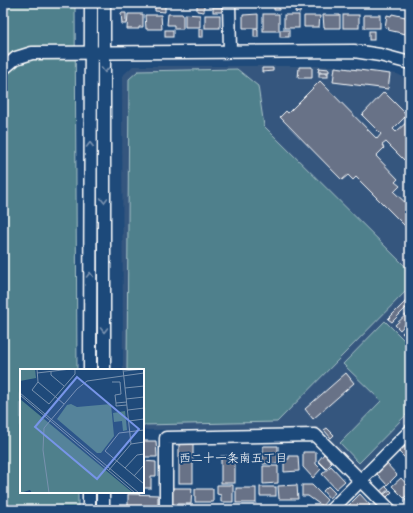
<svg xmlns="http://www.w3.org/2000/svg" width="413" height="513" font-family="'Patrick Hand','Klee One',sans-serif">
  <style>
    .built { fill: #35567e }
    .green { fill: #4f808c; stroke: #a7c0c6 }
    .building { fill: #677287; stroke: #fff }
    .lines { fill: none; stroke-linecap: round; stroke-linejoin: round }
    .minor-casing { stroke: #fff; stroke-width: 15 }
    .minor { stroke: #1f4a7a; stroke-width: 12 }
    .oneway { stroke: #7992af }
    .labels { text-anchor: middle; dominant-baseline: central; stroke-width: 4; stroke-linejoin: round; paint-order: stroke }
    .neighbourhood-label { font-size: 12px; fill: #fff; stroke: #1f4a7a }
    .inset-road { fill: none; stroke: #7992af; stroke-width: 1 }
    .view { fill: #7795e8; fill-opacity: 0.15; stroke: #7795e8; stroke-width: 2 }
    .inset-edge { fill: none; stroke: #fff; stroke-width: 2 }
  </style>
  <rect width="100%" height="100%" fill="#1f4a7a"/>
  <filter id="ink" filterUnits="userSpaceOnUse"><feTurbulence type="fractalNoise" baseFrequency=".025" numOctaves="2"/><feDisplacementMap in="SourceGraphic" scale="8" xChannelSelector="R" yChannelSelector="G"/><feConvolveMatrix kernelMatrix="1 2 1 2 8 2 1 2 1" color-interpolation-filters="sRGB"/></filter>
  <g filter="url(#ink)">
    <path class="built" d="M133,66H335L397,74L410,80V418L360,470L317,428L143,430V370H123L122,76Z"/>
    <g class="green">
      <path d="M3,3H75L77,370H21V492H78V510H3Z"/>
      <path d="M237,69L258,86L264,126L410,271V287L277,422L143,425V370H127L129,79L138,71Z"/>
      <path d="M385,321L410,346V411L359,463L340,443L381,401L343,364Z"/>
    </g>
    <g class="building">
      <path d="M155,3H165V12L155,11Z"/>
      <path d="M197,3H204V12L197,11Z"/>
      <path d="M274,3H280L279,10H274Z"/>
      <path d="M296,4H301L300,13L295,12Z"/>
      <rect x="213" y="7" width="9" height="5"/>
      <path d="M121,13H126V24H122Z"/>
      <path d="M128,14H143V27H139V29H127Z"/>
      <path d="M168,14H183V29H174V25H167Z"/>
      <path d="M185,14L200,15V27H185Z"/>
      <path d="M258,14V28H243V15Z"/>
      <rect x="263" y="14" width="16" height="17"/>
      <path d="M392,14L410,18V35L388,30L389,28L385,27L387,15L391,16Z"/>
      <path d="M145,15H161L162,29H146Z"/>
      <rect x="205" y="15" width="15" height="13"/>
      <rect x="284" y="15" width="15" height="13"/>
      <path d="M323,15H340V28H324Z"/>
      <rect x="343" y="15" width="16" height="13"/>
      <rect x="364" y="15" width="16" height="13"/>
      <path d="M304,16H320L319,27H304Z"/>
      <rect x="199" y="29" width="4" height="8"/>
      <rect x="254" y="29" width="4" height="8"/>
      <rect x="165" y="30" width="8" height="7"/>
      <rect x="280" y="30" width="9" height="7"/>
      <rect x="369" y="31" width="5" height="9"/>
      <path d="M299,67H312V78H298Z"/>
      <path d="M335,67L390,74L388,89L333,82Z"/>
      <path d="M262,68H273V71L262,72Z"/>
      <path d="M319,68L329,69V72H318Z"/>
      <rect x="319" y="73" width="9" height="4"/>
      <path d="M320,81L377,139L381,134L362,115L384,92L407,115L393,129L396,132L410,119V154L404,160L386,142L382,145L384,148L376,156L398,179L395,182L400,186L394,192L410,207V231L356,177L353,180L348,175L342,180L280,117L286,111L288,113Z"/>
      <path d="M409,298L410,304L392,322L388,319Z"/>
      <path d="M410,311V319L400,330L395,325Z"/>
      <path d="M410,325V333L406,337L402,333Z"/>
      <path d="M346,373L354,383L313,419L305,409Z"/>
      <path d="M327,428L334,435L331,438L324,430Z"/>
      <path d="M143,441H156L157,457H143Z"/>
      <path d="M409,443L410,444V463L399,452Z"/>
      <rect x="179" y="444" width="14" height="39"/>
      <path d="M263,446H278V463L263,464Z"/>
      <path d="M303,452H316V464L321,469L313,478L303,467Z"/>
      <path d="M324,454L332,463L326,469L318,461Z"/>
      <rect x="221" y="456" width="14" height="27"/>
      <path d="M289,456H298L299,471L284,472V459H289Z"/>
      <path d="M143,461L156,462V476H151V488H143Z"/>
      <path d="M387,464L397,475L387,485L377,474Z"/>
      <path d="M263,466H278V483L263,484Z"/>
      <path d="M331,466L345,481L336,489L322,474Z"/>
      <path d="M401,478L410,488V492L404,498L392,486Z"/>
      <path d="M217,485H233V502H221V495L217,494Z"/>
      <path d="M297,485L298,499H279L278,486Z"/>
      <path d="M302,485H312L327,500L322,506L308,496H302Z"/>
      <path d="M328,486L335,493L329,498L323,491Z"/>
      <path d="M386,486L389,489L382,495L379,492Z"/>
      <rect x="260" y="487" width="16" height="9"/>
      <path d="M172,488H192L191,504H172Z"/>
      <rect x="236" y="488" width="20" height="15"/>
      <rect x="195" y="489" width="18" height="13"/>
      <path d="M390,490L392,492L386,498L383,495Z"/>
      <path d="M128,494L158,495V510H128Z"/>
      <path d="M360,494L370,505L365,510H354L349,505Z"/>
      <path d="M410,495V506L405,500Z"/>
    </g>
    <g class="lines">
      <g class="minor-casing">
        <g id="minor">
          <path d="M229,3L230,51"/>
          <path d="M3,69L16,58L32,53L354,51L380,55L410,63"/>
          <path d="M90,370L91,3"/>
          <path d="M104,370V3"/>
          <path d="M89,510V492"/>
          <path d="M103,510V492"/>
          <path d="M166,510V438L315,435L390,510"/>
          <path d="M331,510L410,431"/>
        </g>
      </g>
      <use href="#minor" class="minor"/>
    </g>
    <defs><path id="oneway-chevron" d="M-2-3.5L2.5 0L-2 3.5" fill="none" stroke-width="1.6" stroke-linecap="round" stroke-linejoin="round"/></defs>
    <g class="oneway">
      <use href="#oneway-chevron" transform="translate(105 70) rotate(90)"/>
      <use href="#oneway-chevron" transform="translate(90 145) rotate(-90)"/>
      <use href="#oneway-chevron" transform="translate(104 200) rotate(90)"/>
      <use href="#oneway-chevron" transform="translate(90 275) rotate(-90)"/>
      <use href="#oneway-chevron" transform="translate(104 330) rotate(90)"/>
    </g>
  </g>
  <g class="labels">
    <g class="neighbourhood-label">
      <text x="233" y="457">西二十一条南五丁目</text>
    </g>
  </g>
  <g transform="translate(20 369)">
    <rect width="124" height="124" fill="#1f4a7a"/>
    <path d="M0,0H15L16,9L0,12ZM0,30L113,124H12L10,121L0,124ZM51,35L57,38L91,35L94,67L81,84H77L37,50L47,36ZM105,42L107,61L103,62L102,52L94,53L93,44Z" fill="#4f808c"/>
    <path class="inset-road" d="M17,0L18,13L44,35M103,0L111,75M31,2V6L44,17M104,2L124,0M17,4L51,0M18,13L12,21L29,35L55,5V0M92,13H100L101,25L95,26L96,34M105,19L124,17M0,24L119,124M0,26L115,124M106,30L124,28M107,33L96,34V37L107,36M108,41L124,39M109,52L124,50M124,61L99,64L85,82L124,115M105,99L117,86L124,85M89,101L111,75L124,73M114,107L124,96M29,124L23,81L24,59L57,20L67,12L124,4"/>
    <path class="view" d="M57,8L119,60L77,110L15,58Z"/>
    <rect width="124" height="124" class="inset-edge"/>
  </g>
  <rect width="413" height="513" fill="none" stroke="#1f4a7a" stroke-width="16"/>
  <rect x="8" y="8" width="397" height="497" fill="none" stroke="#fff" stroke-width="1.5" filter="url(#ink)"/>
</svg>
